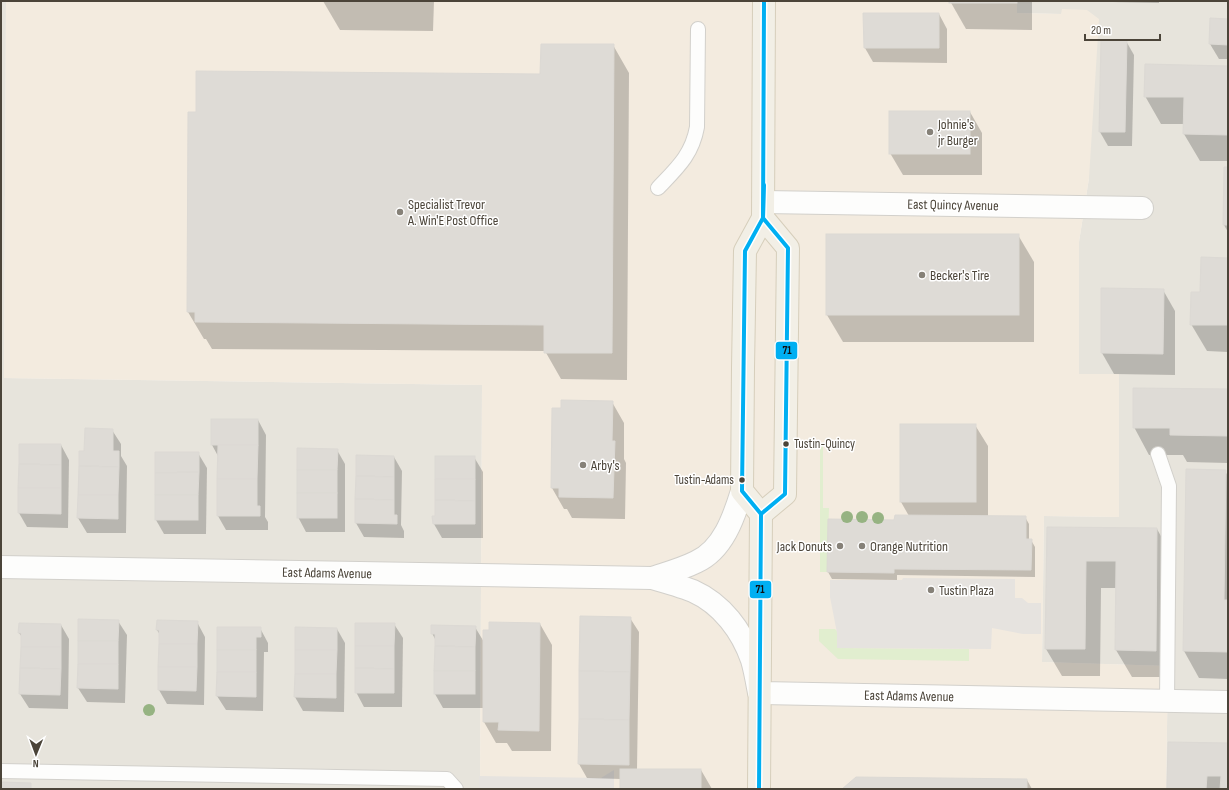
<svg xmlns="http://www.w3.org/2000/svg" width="1229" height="790" font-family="'Sofia Sans Condensed',sans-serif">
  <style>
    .residential { fill: #e7e4dc }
    .commercial { fill: #f3ebdf }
    .green { fill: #e1eecf }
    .parking { fill: #e6e3df }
    .shadow { fill: #0003 }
    .building { fill: #dedbd6; stroke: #dcd9d4 }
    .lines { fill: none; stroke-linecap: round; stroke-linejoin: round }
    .service-casing { stroke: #d2d0cb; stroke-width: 16 }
    .minor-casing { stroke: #d2d0cb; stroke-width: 24 }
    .primary-casing { stroke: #d6cebb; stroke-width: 24 }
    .service { stroke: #fdfdfc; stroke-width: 14 }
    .minor { stroke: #fdfdfc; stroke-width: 22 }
    .primary { stroke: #f2efe6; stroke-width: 22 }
    .bus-1-casing { stroke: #fff; stroke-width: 7 }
    .bus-1 { stroke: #00aff2; stroke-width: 4 }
    .tree { fill: #96b382 }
    .poi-dot { fill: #868178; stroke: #fff; stroke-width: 1.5 }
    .bus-dot { fill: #4b4439; stroke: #fff; stroke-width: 1.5 }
    .labels { text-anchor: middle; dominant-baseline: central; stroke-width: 3; stroke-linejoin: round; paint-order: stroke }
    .bus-label { font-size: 13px; fill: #4b4439; stroke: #fff; text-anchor: start }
    .poi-label { font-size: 14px; fill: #4b4439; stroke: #fff; text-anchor: start }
    .street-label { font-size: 14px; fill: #4b4439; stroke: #fff }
    .line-badge { stroke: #fff; stroke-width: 1.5 }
    .pale-badge-label { font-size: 11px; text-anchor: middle; font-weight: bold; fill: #111 }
  </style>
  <rect width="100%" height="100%" fill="#f4f2ee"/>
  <g class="residential">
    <path d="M1,1H6L4,378L482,385L480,789H1Z"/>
    <path d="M1017,1H1228V789H1166L1168,666L1042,662L1044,516L1119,517V374H1079V242L1089,178L1062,9V14L1017,13Z"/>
  </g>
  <path class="commercial" d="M6,1H1017V13L1061,14L1062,9L1087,10L1099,19L1089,178L1079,242V374H1119V517L1044,516L1042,662L1168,666L1166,789H480L482,385L4,378Z"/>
  <g class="green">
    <path d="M820,445H823V508H829L827,572H820Z"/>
    <path d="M819,629H835L837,631L838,648L969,649V661L838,659L819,641Z"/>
  </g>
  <g class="parking">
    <path d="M903,578L1015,579V598H1022L1028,603H1041V634H1023L992,628L991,649L837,648V633L830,597V580H902Z"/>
    <path d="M614,770V789H479V776L601,778Z"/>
  </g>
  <g class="shadow">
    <path d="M323,1H434L433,31L340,30Z"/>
    <path d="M950,1H1032V30L966,29Z"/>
    <path d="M1065,1H1159V3Z"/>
    <path d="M864,14H939L947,29V63L873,62L865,48Z"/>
    <path d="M1211,19L1228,20V59H1219L1210,44Z"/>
    <path d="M1126,41L1134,55L1132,146H1108L1100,132Z"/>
    <path d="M613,45L629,73L627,380L561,379L545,351L212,349L206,339H204L188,312L541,75Z"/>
    <path d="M1228,67V161H1200L1184,134V124H1161L1145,96Z"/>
    <path d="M970,112L982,133V175H903L890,153Z"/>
    <path d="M1228,168V232L1224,225Z"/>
    <path d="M827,235H1018L1034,262V342H843L827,315Z"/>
    <path d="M1228,259V352L1207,351L1191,324L1201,293Z"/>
    <path d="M1163,290L1175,311V375L1114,374L1102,353Z"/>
    <path d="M1228,390V463L1187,462L1183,455H1149L1134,427Z"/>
    <path d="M612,402L624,423V459L626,463L625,519L572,518L567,509H564L552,488L562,409Z"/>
    <path d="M258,420L266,435L265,517L268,522V530H226L218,516V456L212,445Z"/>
    <path d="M975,425L988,446V517H1025L1029,524V540H1031L1035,547V577L897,575V580L832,579L828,572L829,520L895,521L909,516L901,502Z"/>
    <path d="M112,430L121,444V456L127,466L126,533H87L78,518L80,452H85Z"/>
    <path d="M61,445L69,460L68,528L27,527L19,513Z"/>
    <path d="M337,450L345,464V532H306L298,517Z"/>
    <path d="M198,453L207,468L206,534H164L156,520Z"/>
    <path d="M394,457L402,471L401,525L404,531V538L364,537L356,523Z"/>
    <path d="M474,457L483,472V538H442L434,524L436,517Z"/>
    <path d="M1187,470L1225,471L1228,476V679L1199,678L1184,651Z"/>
    <path d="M1048,528L1157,529L1172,556L1171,677H1132L1116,650V588H1101L1100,676H1062L1046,649Z"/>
    <path d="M630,618L639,632L637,770H701L712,789H621V779L587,778L579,764Z"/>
    <path d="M118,621L127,635L125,703L87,702L78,688Z"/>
    <path d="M197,622L205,637L204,705L167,704L159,690L160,635L157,630Z"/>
    <path d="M394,624L403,638L402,707H364L356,692Z"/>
    <path d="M540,624L552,645L551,751H512L507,743H496L484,722V708H443L435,694L436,641L432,633L475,627L484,642Z"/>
    <path d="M61,625L69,639L68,709L29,708L20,694L22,637L19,633Z"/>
    <path d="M260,628L268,643V652H264L263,711L226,710L217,696Z"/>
    <path d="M337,629L345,643L344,712L303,711L295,697Z"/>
    <path d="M1228,744V789H1168Z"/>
    <path d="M1027,780L1032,789H843Z"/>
  </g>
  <g class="building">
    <rect x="949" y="1" width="68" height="2"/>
    <path d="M863,13H939V48H864Z"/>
    <path d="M1210,18L1228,19V45L1209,44Z"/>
    <path d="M1101,40H1127L1125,132H1099Z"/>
    <path d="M541,44H614L612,353H544V325L195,322V312H187L188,112H196V71L540,74Z"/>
    <path d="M1145,64L1228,66V135L1183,134L1184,97H1144Z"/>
    <rect x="889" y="111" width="81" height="43"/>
    <path d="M1224,167H1228V225H1223Z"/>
    <rect x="826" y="234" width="193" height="81"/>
    <path d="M1201,257L1228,258V325H1190L1191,292H1200Z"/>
    <path d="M1101,288L1164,289L1163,354L1101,353Z"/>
    <path d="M1133,388L1228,389V436L1170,435V428H1133Z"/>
    <path d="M561,400L613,401L612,441H615L613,498L559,497V488H551L552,408H561Z"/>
    <rect x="211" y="419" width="47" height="26"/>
    <rect x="900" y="424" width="76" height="78"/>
    <path d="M85,428L113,429V451H119V467L79,466V451H84Z"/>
    <path d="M19,444H61V465L19,464Z"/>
    <path d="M218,445H258L257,479H217Z"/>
    <path d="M297,448L338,449L337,470H297Z"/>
    <path d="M155,452H199V472L155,473Z"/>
    <path d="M356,455L394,456V477L356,476Z"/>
    <rect x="435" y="456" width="40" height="23"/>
    <path d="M19,464L61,465V488H18Z"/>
    <path d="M79,466L119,467L118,495H78Z"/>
    <path d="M1186,469L1226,470L1224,600H1228V652L1183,651Z"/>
    <rect x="297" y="470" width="40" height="23"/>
    <path d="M199,472L198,495H155V473Z"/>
    <path d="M356,476L394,477V500L355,499Z"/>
    <path d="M217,479H257V506H260V516H217Z"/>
    <path d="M435,479H475V501L435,500Z"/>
    <path d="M18,488H61V514L18,513Z"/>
    <rect x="297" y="493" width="40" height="25"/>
    <path d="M78,495H118V519L77,518Z"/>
    <rect x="155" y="495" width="43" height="25"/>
    <path d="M355,499L394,500V515H397V524L355,523Z"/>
    <path d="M435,500L475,501V524H433L432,516H435Z"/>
    <path d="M895,515L1026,516V539H1032L1031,570L894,569V573L827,572L828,519L894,520Z"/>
    <path d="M1047,527L1157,528L1156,651L1115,650L1116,561H1086L1085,649H1045Z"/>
    <path d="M580,616L631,617L630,672L579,671Z"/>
    <path d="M78,619L119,620L118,641H78Z"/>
    <path d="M157,620L198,621L197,644H159V630H156Z"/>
    <path d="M489,622L540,623L539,731L498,730L499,722H483V630H489Z"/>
    <path d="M19,623L61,624V647H21V633H18Z"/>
    <path d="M355,623H395L394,646H355Z"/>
    <path d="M431,625L476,626L475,647L435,646V634H431Z"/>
    <path d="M217,627H261V637H256V650H217Z"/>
    <path d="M295,627L337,628V650H295Z"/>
    <rect x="78" y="641" width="40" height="23"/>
    <path d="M159,644H197V667H158Z"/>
    <path d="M355,646H394V669L355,668Z"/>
    <path d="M435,646L475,647V671H434Z"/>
    <path d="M21,647H61V669L20,668Z"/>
    <rect x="217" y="650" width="39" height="22"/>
    <path d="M295,650H337L336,674H295Z"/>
    <path d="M78,664H118V689L77,688Z"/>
    <path d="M158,667H197L196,691L158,690Z"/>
    <path d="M20,668L61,669L60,695L19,694Z"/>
    <path d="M355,668L394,669V693H355Z"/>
    <rect x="434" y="671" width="41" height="23"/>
    <path d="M579,671L630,672L629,720L579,719Z"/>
    <path d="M217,672H256V697L216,696Z"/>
    <path d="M295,674H336V698L294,697Z"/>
    <path d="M579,719L629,720V765L578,764Z"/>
    <path d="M1168,742L1228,743V789H1220L1221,776H1207L1206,789H1167Z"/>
    <rect x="620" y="769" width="81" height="20"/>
    <path d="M856,777L1027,779V789H842Z"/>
    <path d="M1,782L31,783V789H1Z"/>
  </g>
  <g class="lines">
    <g class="service-casing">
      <g id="service">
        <path d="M658,188C677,168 692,155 697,127L698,29"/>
        <path d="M1158,454L1169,486L1167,701"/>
        <path d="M1,771L447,779L456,789"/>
      </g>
    </g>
    <g class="minor-casing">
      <g id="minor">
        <path d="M764,202L1142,208"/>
        <path d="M1,567L652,578C666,582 680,586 693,591C722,604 742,631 752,660C755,670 757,682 759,693L1228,702"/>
        <path d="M652,578C667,573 682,569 696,562C723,550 734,517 742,491"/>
      </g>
    </g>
    <g class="primary-casing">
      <g id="primary">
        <path d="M761,514L785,494L788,248L763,218"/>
        <path d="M759,789L761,514L742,491L743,368L745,251L763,218L764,1"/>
      </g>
    </g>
    <use href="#service" class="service"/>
    <use href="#minor" class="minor"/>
    <use href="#primary" class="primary"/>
    <g class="bus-1-casing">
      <g id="bus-1">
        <path d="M761,514L785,494L788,248L763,218L764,185"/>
        <path d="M759,789L761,514L742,491L745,251L763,218L764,1"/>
      </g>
    </g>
    <use href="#bus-1" class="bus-1"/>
  </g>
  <g class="tree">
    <circle cx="847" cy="517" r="6"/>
    <circle cx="862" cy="517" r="6"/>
    <circle cx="878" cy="518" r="6"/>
    <circle cx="149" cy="710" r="6"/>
  </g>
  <g class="poi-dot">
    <circle cx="930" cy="132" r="4"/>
    <circle cx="400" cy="212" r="4"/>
    <circle cx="922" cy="275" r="4"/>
    <circle cx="583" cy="465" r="4"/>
    <circle cx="840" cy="546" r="4"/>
    <circle cx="862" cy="546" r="4"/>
    <circle cx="931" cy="590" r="4"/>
  </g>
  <g class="bus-dot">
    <circle cx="786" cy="444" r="3.5"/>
    <circle cx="742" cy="480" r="3.5"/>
  </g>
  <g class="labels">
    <g class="bus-label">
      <text x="794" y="444">Tustin-Quincy</text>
      <text x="734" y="480" text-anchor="end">Tustin-Adams</text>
    </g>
    <g class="poi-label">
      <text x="938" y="124">Johnie's<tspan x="938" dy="16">jr Burger</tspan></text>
      <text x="408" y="204">Specialist Trevor<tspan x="408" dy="16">A. Win'E Post Office</tspan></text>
      <text x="930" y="275">Becker's Tire</text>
      <text x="591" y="465">Arby's</text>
      <text x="832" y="546" text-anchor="end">Jack Donuts</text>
      <text x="870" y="546">Orange Nutrition</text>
      <text x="939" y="590">Tustin Plaza</text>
    </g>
    <g class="street-label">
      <text transform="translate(953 205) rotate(1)">East Quincy Avenue</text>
      <text transform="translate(327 573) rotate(1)">East Adams Avenue</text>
      <text transform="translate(909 696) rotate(1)">East Adams Avenue</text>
    </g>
  </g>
  <g class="line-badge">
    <rect x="775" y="341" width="23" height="19" rx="4" fill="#00aff2"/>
    <rect x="749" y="580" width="23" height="19" rx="4" fill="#00aff2"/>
  </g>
  <g class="pale-badge-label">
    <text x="787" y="354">71</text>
    <text x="760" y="593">71</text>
  </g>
  <rect width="1229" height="790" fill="none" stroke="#4b4439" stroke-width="4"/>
  <g transform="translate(36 754) rotate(181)" stroke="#ffffff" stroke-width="3" paint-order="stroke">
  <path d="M0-3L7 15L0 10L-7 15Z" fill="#4b4439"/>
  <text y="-6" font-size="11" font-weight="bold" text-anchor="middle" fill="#4b4439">N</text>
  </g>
  <path d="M1085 34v6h75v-6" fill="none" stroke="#4b4439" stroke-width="2"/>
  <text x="1091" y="34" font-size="12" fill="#4b4439" stroke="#ffffff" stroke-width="3" paint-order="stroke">20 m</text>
</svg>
